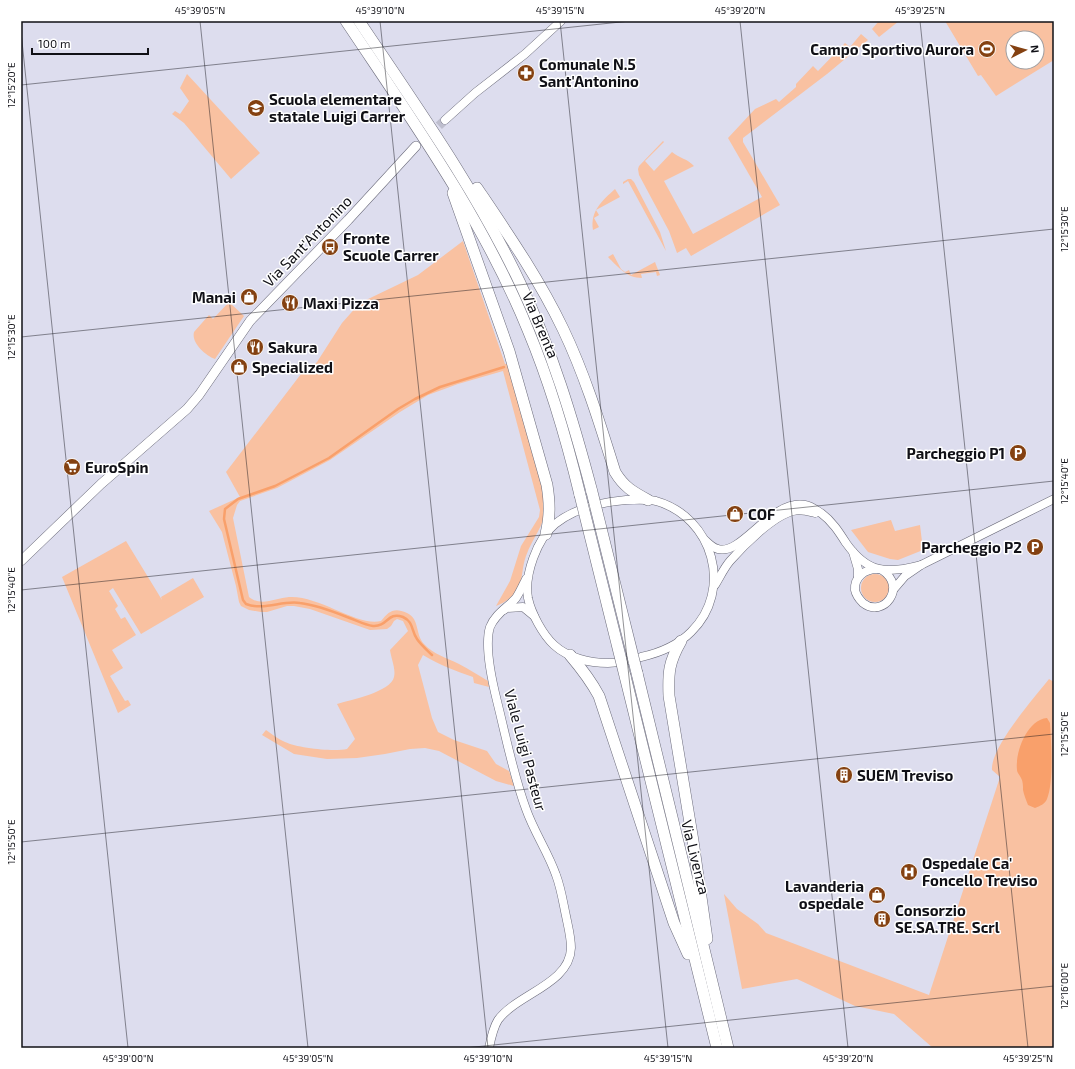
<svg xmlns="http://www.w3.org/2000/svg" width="1075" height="1069" font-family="'Exo 2',sans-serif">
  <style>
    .green { fill: #f9c1a1; fill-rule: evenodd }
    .water { fill: #f9a06b }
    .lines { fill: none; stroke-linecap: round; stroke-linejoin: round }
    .stream { stroke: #f9a06b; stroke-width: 2.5 }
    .secondary-tunnel { stroke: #bebece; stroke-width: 9; stroke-dasharray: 9 4.5; stroke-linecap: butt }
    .tertiary-casing { stroke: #6c6c7b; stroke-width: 9 }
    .secondary-casing { stroke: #6c6c7b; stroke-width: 10 }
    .trunk-casing { stroke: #6c6c7b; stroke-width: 12 }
    .tertiary { stroke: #fff; stroke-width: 8 }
    .secondary { stroke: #fff; stroke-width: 9 }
    .trunk { stroke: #fff; stroke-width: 11 }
    .trunk-bridge-casing { stroke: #6c6c7b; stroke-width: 12; stroke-linecap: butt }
    .trunk-bridge { stroke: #fff; stroke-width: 11 }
    .ticks { fill: none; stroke: #101016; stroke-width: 1; stroke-opacity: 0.45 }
    .labels { text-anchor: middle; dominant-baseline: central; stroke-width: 3; stroke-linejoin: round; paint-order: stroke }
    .poi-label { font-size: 15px; font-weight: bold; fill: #101016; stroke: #fff; text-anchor: start }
    .street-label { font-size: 15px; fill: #101016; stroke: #fff }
    .neatline { fill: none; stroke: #101016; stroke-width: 1.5 }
    .ticks-label { font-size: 10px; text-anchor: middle; fill: #101016 }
  </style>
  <rect width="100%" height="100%" fill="#dde"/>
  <g class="green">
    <path d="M879,21H899L879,37L872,29Z"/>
    <path d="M945,21H1054V60L996,96L981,75L978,76ZM1013,38H1037V62H1013Z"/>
    <path d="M861,34L868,40L827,74L743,138V142L780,205L691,256L686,248L677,253L669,231L639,175L638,169L639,166L663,141L664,142L645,161L654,171L672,152C679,158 688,159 694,166L664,181L693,234L762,197L728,138L755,109L776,99L779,102L796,87V84L813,66L818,71L845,43L850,47Z"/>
    <path d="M187,74L260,153L231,179L184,123L172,114L175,111L180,114L189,101L180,88Z"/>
    <path d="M628,179H631L634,182L660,232L666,251L628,181L623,184V182Z"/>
    <path d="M615,189L620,197L596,210L599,215L594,218L599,227L593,230C590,211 602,201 615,189Z"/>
    <path d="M463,241L505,364H508L546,497C548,523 534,534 526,556C522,566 523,579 518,589C513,597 504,603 496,606L510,581L521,546L539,517L540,510L503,371L458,384L428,395L400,412L330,460L277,488L240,501L237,505L233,518L249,597C261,607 276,598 289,597C319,595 358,627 381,621C389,611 394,607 407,613C420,619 415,635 424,644C433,654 447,658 459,664C469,669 478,675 488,681L489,687L474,683L473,677C456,671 439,665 423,655L418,665L432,718L438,732L454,740L487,751L496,764L509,771L514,786L496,781L439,751L425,748L410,749L385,754L357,758L327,759L294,754L262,735L266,730C272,734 278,739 285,742C298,748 333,752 347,749L355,739L337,704C350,700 391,692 394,677C396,669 391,658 390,650L408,631L403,621L397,619L394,621L391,626L387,629L370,630L310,609L294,606H287L267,612H261L249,610L241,606L239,602L236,586L224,540L222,532L209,511L240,497L226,472L301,374H305L317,362L342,323L358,305L364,301L418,275Z"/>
    <path d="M613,254L621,269L625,272L629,270L631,275L655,262L660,275L657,276L656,272L641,274L642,278C627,278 618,267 608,257Z"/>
    <path d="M229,302L244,316L215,359C206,356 191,343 194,332L209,315L213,319Z"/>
    <path d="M891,520L895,531L920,525L923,550L898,560L890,559L868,552L851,530Z"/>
    <path d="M126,541L162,600L161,597L193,578L204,597L141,634L113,588L109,591L118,606L115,609L121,619L125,617L136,635L112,650L123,668L110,676L125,701L128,700L131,705L118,713L62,577Z"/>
    <circle cx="875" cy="588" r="14"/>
    <path d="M1049,679L1054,682V956L1052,961L1054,977V1048H933L894,1014L855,1006L797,979L742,989L724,894L737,909L758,924L766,933L929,995L1000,777L992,770C990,748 1034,698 1049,679Z"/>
  </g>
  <path class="water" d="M1047,718L1050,723C1051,741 1054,782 1047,799C1045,804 1040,806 1035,808L1028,805C1026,800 1024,795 1023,790C1023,786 1023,781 1021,778C1020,775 1017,773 1017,770C1015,752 1027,720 1047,718Z"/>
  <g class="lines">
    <path class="stream" d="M432,655C427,650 421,645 417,639C411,631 414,622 403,617C387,611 388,627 373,626C364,625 356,620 347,617C332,611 316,605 300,603C282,600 264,611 246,604L243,600L224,519L225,509L238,499L275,486L329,458L398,409L415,399L440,387L504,367"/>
    <path class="secondary-tunnel" d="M429,135L445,120"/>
    <g class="tertiary-casing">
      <g id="tertiary">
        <path d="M445,120L475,93L525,54L561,21"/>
        <path d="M626,500C636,500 647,499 656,501C713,517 734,590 691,632C678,645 659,653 641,657C630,660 619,663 608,663C590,663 568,658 554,645C543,635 531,613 528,598C524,575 537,539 555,524C575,508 602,502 626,500Z"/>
        <path d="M706,541C709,544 713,548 718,549C742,556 771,499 805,505C811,506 816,510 821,513C832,521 839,532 846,543C868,574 887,574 921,565"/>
        <path d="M853,552L858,569V577"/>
        <path d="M877,569C865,569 854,577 855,590C856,595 859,599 863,603C883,619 908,587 882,570"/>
        <path d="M715,585C720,577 724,568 730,561C744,545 773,516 793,511C801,509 807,511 815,513"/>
        <path d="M893,590L905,576L921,565L1054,499"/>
        <path d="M504,610L507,608L523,607L534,616"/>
        <path d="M489,1048C491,1038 493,1028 498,1020C517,994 570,984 571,948C571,937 568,926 566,916C563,902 561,888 556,875C548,852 534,832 526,809C513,774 506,737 497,701C492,681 484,646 490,627C495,614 508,607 516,598C520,592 523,585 526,579"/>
      </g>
    </g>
    <g class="secondary-casing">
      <path id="secondary" d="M21,561L101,484L187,409L199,395L250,321L348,220L416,146"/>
    </g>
    <g class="trunk-casing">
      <g id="trunk">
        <path d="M346,21C412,120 483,219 528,330C551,385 566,437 580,495"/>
        <path d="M359,21C416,106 476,190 520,283C552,350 573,420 592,492"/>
        <path d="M477,188C508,234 539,279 563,329C585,375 600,424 615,472C624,487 633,492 648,500"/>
        <path d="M453,193L509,351L547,485C550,504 550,516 546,534"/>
        <path d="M681,641C669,662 668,672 669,696L693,841L707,939"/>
        <path d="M570,655C581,668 591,681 599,696L674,923L688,954"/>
        <path d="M637,673L728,1048"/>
        <path d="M625,676L717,1048"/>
      </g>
    </g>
    <use href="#tertiary" class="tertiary"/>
    <use href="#secondary" class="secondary"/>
    <use href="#trunk" class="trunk"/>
    <g class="trunk-bridge-casing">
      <g id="trunk-bridge">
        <path d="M592,492L637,673"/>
        <path d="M580,495L625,676"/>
      </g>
    </g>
    <use href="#trunk-bridge" class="trunk-bridge"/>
  </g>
  <path class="ticks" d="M200,21L308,1048M380,21L488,1048M560,21L668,1048M740,21L848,1048M920,21L1028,1048M21,32L128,1048M21,85L630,21M21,337L1054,229M21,590L1054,481M21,842L1054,734M465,1048L1054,986"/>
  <defs>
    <g id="stadium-disc" transform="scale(0.9)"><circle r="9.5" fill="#844111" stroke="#fff"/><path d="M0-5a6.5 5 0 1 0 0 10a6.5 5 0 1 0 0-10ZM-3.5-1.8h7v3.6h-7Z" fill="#fff"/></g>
    <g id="pharmacy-disc" transform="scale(0.9)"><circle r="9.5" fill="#844111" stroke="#fff"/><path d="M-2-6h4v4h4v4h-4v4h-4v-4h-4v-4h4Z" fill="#fff"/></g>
    <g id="school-disc" transform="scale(0.9)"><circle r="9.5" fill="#844111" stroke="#fff"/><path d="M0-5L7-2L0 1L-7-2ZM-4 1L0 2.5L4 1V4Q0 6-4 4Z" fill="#fff"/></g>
    <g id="bus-disc" transform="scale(0.9)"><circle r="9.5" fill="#844111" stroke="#fff"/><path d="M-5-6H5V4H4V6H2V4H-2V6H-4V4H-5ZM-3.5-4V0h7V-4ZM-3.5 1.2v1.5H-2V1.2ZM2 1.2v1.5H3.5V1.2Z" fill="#fff"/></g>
    <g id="shop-disc" transform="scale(0.9)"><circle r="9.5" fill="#844111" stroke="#fff"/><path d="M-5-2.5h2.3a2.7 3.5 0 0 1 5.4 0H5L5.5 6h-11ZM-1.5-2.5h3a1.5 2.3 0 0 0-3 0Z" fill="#fff"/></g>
    <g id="restaurant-disc" transform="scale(0.9)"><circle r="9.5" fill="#844111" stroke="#fff"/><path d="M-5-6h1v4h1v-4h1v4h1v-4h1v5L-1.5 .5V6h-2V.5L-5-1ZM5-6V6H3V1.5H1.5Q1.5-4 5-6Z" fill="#fff"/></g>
    <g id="parking-disc" transform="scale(0.9)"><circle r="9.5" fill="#844111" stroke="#fff"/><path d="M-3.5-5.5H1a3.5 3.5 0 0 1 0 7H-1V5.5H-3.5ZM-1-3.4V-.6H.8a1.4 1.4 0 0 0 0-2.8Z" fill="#fff"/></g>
    <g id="supermarket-disc" transform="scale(0.9)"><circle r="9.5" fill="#844111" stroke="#fff"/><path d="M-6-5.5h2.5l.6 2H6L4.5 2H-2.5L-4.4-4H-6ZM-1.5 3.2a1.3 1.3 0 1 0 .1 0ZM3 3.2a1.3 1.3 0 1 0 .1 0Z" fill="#fff"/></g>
    <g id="building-disc" transform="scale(0.9)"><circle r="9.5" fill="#844111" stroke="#fff"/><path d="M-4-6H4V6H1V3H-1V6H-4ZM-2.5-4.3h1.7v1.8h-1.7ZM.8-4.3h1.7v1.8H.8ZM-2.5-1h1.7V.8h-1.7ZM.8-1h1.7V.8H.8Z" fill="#fff"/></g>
    <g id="hospital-disc" transform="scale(0.9)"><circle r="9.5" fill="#844111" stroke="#fff"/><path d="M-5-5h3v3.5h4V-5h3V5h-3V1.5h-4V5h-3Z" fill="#fff"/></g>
  </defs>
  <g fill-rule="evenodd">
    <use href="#stadium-disc" x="987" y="49"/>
    <use href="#pharmacy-disc" x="526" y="73"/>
    <use href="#school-disc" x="256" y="108"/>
    <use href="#bus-disc" x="330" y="247"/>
    <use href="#shop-disc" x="249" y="297"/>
    <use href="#restaurant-disc" x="290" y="303"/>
    <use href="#restaurant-disc" x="255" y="347"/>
    <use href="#shop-disc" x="239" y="367"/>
    <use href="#parking-disc" x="1018" y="453"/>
    <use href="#supermarket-disc" x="72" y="467"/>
    <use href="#shop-disc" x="735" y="514"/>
    <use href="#parking-disc" x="1035" y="547"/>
    <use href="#building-disc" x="844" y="775"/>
    <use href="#hospital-disc" x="909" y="872"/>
    <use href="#shop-disc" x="877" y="895"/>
    <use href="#building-disc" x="882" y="919"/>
  </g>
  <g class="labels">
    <g class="poi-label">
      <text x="974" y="49" text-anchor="end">Campo Sportivo Aurora</text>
      <text x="539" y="64">Comunale N.5<tspan x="539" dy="17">Sant'Antonino</tspan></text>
      <text x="269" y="99">Scuola elementare<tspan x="269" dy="17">statale Luigi Carrer</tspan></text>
      <text x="343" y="238">Fronte<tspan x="343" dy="17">Scuole Carrer</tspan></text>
      <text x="236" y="297" text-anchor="end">Manai</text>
      <text x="303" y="303">Maxi Pizza</text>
      <text x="268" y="347">Sakura</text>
      <text x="252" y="367">Specialized</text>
      <text x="1005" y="453" text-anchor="end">Parcheggio P1</text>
      <text x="85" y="467">EuroSpin</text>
      <text x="748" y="514">COF</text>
      <text x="1022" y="547" text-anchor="end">Parcheggio P2</text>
      <text x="857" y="775">SUEM Treviso</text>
      <text x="922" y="863">Ospedale Ca'<tspan x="922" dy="17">Foncello Treviso</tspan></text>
      <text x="864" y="886" text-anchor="end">Lavanderia<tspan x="864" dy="17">ospedale</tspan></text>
      <text x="895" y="910">Consorzio<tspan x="895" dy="17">SE.SA.TRE. Scrl</tspan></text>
    </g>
    <g class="street-label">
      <text transform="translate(307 241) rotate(-46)">Via Sant'Antonino</text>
      <text transform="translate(541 325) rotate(67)">Via Brenta</text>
      <text transform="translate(526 750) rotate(75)">Viale Luigi Pasteur</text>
      <text transform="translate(696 857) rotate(76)">Via Livenza</text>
    </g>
  </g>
  <rect width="1075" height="1069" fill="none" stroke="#ffffff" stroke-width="44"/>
  <g transform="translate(1025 50) rotate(84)"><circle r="19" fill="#ffffff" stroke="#9f9fa2"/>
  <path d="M0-3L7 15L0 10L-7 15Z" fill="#844111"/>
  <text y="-6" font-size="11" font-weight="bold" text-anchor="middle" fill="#101016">N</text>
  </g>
  <path d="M32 48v6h116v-6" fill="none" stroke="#101016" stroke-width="2"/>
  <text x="38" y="48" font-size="12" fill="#101016" stroke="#ffffff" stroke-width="3" paint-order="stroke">100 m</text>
  <rect x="22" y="22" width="1031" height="1025" class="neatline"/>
  <g class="ticks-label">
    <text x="200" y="14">45°39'05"N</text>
    <text x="380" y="14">45°39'10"N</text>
    <text x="560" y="14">45°39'15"N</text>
    <text x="740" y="14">45°39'20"N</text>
    <text x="920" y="14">45°39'25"N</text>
    <text transform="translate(11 85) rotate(-90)" y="4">12°15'20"E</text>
    <text transform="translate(1064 229) rotate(-90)" y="4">12°15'30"E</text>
    <text transform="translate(11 337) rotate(-90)" y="4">12°15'30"E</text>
    <text transform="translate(1064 481) rotate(-90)" y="4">12°15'40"E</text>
    <text transform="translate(11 590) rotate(-90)" y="4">12°15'40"E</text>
    <text transform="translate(1064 734) rotate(-90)" y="4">12°15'50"E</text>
    <text transform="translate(11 842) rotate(-90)" y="4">12°15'50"E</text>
    <text transform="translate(1064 986) rotate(-90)" y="4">12°16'00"E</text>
    <text x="128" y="1062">45°39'00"N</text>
    <text x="308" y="1062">45°39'05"N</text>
    <text x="488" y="1062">45°39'10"N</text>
    <text x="668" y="1062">45°39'15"N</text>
    <text x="848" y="1062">45°39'20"N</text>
    <text x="1028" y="1062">45°39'25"N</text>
  </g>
</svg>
